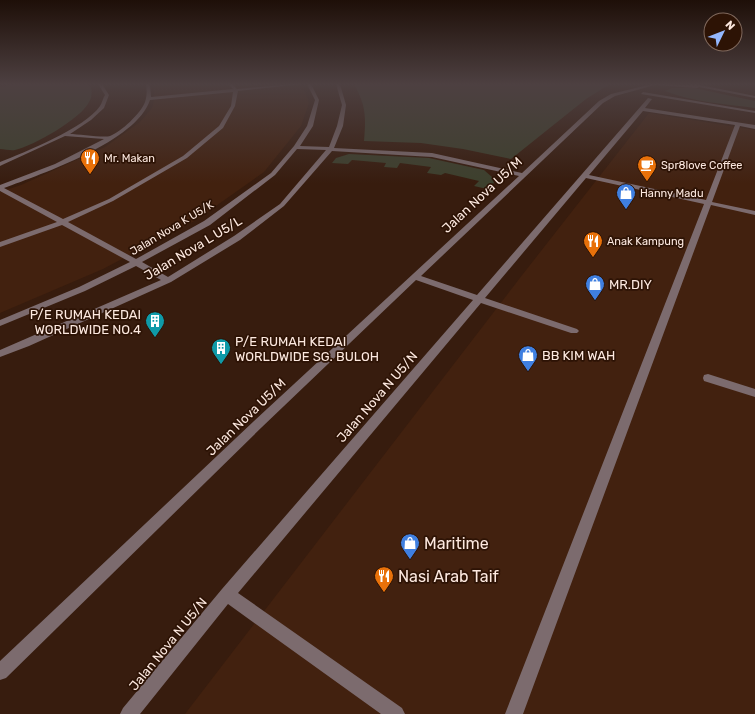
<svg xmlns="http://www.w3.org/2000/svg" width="755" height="714" font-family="Rubik,sans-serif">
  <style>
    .built { fill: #42210f }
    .green { fill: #3d402d }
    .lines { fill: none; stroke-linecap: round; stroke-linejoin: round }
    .minor { fill: #7c6b6e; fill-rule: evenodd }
    .labels { text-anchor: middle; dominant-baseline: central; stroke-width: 3.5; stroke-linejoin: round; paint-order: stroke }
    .far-poi-label { font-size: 11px; fill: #fde9e0; stroke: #2d1305; text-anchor: start }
    .far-street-label { font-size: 11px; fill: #fde9e0; stroke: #2d1305 }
    .street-label { font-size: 13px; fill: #fde9e0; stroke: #2d1305 }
    .poi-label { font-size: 13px; fill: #fde9e0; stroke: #2d1305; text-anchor: start }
    .near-poi-label { font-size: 16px; fill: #fde9e0; stroke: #2d1305; text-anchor: start }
  </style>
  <rect width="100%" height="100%" fill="#371c0e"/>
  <g class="built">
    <path d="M154,84H300L304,89L309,103L301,126L264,172L196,220L103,269L0,313V192L21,185L105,147L140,122L152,108L154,100Z"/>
    <path d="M649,113L755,130V714H185L523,274Z"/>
  </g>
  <g class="green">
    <path d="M18,84H87L91,87C92,93 92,97 89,102C81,119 33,146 15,150C11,151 5,149 0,149V87Z"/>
    <path d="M354,84H610L586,99L511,159L463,149L421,143L364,141C366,116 366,106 354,84Z"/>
    <path d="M672,88H694L755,101V108C725,104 693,102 665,91Z"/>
    <path d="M349,154L429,158L484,170L492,177L494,183L487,189L474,186L479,181L445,173L441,175L427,173L431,167L400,163L397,168L384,167L386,163L352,160L348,164L332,163L336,158Z"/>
  </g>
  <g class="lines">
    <g class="minor">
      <path d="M98,84H102L109,95L104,108L91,120L70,134C78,134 104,138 110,136C121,132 141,113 145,102C147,96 147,90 146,84H150L151,97L233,89L228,84H232L237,89L292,84H302L238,91L235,106L223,128L187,158L113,201L68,222L136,259L204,221L271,173L294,146L307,126L315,100L307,84H311L319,100L313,126L300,146L329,147L337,126L342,105L336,84H340L346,105L343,126L334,148L432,153L522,173L599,101L611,94L652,84L691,85L689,84H695L755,96V98L699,87L697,88L655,85L615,96L603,103L421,276L477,295L648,98L652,99L645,108L755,125V129L740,126L712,202L755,211V215L711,205L523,714H505L704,204L586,178L485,298L577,329L579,331L577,333H571L481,303L238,593L402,708L405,714H381L228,604L140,714H120L123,708L222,589L473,300L416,280L262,427L6,678L0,680V661L254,421L519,176L432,157L332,151L284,206L240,240L171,282L29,346L0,357V350L161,280L136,266L85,291L0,326V320L79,287L130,262L62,225L0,247V242L57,222L0,191V185L55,164L104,139L65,136L2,165L0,166V162C25,152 85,128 100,106C102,103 103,98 105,95ZM233,92L231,106L219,126L183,156L109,199L63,219L4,188C42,174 137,141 150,100ZM643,111L735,125L706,200L589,175ZM297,149L326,150L280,204L234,236L168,277L142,262L210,225L275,175Z"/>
      <path d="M643,92L755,111V113L641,94Z"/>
      <path d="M708,374L755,389V397L704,381L703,378L704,375Z"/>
    </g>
  </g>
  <linearGradient id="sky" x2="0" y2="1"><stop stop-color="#1e0f08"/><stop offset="0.46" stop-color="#4d4041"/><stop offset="1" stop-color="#4d4041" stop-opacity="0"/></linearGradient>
  <rect width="755" height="183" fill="url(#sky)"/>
  <defs>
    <g id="restaurant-pin" transform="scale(1)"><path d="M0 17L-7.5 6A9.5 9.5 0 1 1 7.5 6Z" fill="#e8710a" stroke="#2d1305"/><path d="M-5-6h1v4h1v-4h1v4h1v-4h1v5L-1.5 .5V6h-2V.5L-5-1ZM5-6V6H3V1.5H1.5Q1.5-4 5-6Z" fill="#fff"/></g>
    <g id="cafe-pin" transform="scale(1)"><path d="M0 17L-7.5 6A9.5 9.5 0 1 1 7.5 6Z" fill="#e8710a" stroke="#2d1305"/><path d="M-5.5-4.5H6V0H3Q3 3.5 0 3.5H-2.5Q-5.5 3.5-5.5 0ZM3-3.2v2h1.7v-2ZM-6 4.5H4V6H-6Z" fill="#fff"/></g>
    <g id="shop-pin" transform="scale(1)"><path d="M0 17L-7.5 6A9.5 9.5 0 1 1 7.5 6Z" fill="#3f7fe0" stroke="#2d1305"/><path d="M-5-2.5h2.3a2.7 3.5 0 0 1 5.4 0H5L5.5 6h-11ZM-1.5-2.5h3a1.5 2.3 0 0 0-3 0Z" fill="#fff"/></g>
    <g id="building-pin" transform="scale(1)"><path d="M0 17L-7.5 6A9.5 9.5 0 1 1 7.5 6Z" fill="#0f9aa8" stroke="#2d1305"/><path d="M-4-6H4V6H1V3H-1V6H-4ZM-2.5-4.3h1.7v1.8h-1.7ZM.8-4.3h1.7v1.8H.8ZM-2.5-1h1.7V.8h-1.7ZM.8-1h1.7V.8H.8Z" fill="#fff"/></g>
  </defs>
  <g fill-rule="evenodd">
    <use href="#restaurant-pin" x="90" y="158"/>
    <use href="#cafe-pin" x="647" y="165"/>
    <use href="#shop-pin" x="626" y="193"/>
    <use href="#restaurant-pin" x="593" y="241"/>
    <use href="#shop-pin" x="595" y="284"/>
    <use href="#building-pin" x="155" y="321"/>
    <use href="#building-pin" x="221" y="348"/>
    <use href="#shop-pin" x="528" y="355"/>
    <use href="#shop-pin" x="410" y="543"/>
    <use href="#restaurant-pin" x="384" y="576"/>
  </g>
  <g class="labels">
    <g class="far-poi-label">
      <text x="104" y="158">Mr. Makan</text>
      <text x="661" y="165">Spr8love Coffee</text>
      <text x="640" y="193">Hanny Madu</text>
      <text x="607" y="241">Anak Kampung</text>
    </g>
    <g class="far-street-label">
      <text transform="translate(172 228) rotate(-31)">Jalan Nova K U5/K</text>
    </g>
    <g class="street-label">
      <text transform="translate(482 195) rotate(-43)">Jalan Nova U5/M</text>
      <text transform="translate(193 248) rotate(-31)">Jalan Nova L U5/L</text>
      <text transform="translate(377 397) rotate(-49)">Jalan Nova N U5/N</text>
      <text transform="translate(246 417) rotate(-44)">Jalan Nova U5/M</text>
      <text transform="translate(168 644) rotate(-51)">Jalan Nova N U5/N</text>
    </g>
    <g class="poi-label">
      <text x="609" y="284">MR.DIY</text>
      <text x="141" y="314" text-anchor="end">P/E RUMAH KEDAI<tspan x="141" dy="15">WORLDWIDE NO.4</tspan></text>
      <text x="235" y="341">P/E RUMAH KEDAI<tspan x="235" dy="15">WORLDWIDE SG. BULOH</tspan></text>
      <text x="542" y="355">BB KIM WAH</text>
    </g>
    <g class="near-poi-label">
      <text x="424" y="543">Maritime</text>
      <text x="398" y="576">Nasi Arab Taif</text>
    </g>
  </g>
  <g transform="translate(723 32) rotate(47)"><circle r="19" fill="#2d1305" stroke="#80695d"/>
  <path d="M0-3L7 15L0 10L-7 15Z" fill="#94b7fd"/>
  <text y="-6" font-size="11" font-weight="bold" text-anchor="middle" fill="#fde9e0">N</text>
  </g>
</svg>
